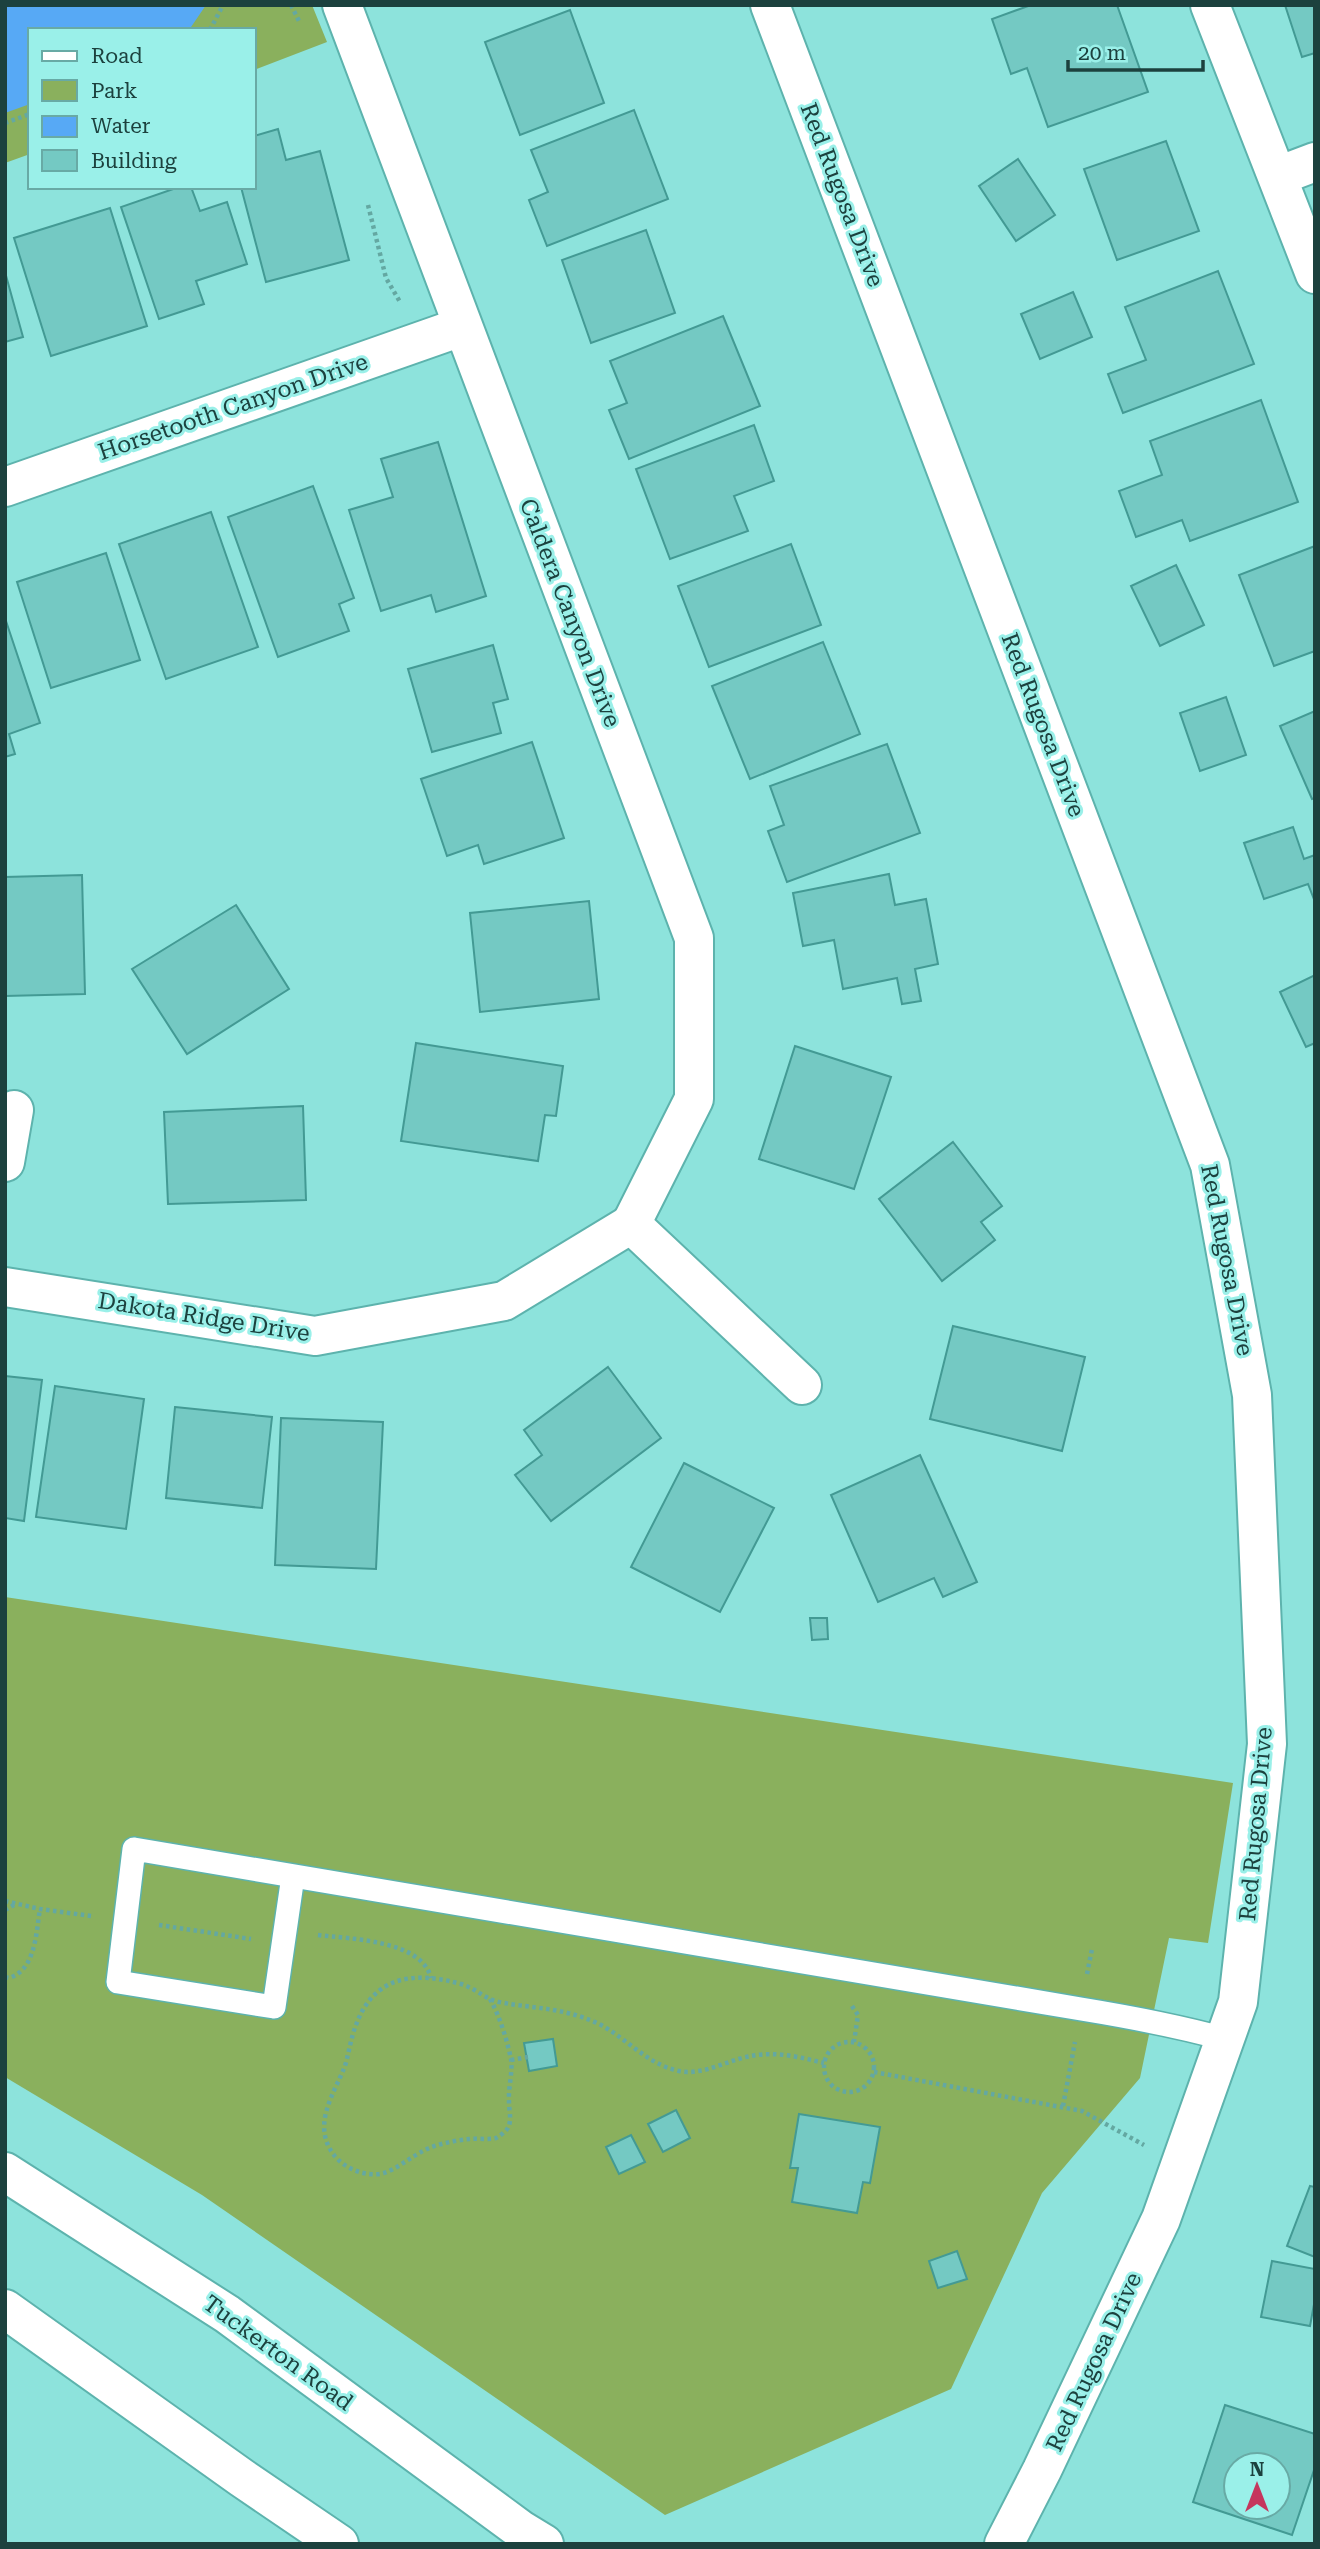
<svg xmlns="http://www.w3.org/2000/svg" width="1320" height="2549" font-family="'Roboto Serif',serif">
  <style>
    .green { fill: #8ab05d }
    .water { fill: #57a9f5 }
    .building { fill: #74c9c3; stroke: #439a94; stroke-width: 2; fill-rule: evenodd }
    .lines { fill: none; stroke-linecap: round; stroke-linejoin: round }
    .service-casing { stroke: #5db3ad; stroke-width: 26 }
    .minor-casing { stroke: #5db3ad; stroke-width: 42 }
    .tertiary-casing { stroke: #5db3ad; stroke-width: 42 }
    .secondary-casing { stroke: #5db3ad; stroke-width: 42 }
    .path { stroke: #64a8a2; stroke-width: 4.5; stroke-dasharray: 3.5 3.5; stroke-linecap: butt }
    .service { stroke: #fff; stroke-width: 23 }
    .minor { stroke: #fff; stroke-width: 38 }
    .tertiary { stroke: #fff; stroke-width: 38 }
    .secondary { stroke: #fff; stroke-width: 38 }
    .labels { text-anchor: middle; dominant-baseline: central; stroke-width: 6; stroke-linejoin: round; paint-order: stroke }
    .street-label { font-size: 23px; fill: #1c413e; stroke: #9af0e9 }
  </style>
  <rect width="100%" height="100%" fill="#8de3dc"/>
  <g class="green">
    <path d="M5,5H312L327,42L254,70V30H30V154L5,163Z"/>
    <path d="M5,1597L1233,1783L1208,1943L1169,1938L1140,2078L1042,2193L951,2389L665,2515L202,2195L5,2077Z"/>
  </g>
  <path class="water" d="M5,5H206L189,30H30V104L5,113Z"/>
  <g class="building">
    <path d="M1031,5H1117L1148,92L1048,127L1027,68L1011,74L992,19Z"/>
    <path d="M1285,5H1315V53L1302,57Z"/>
    <path d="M570,10L604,103L520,135L485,42Z"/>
    <path d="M634,110L668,199L547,246L529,200L548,192L531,150Z"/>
    <path d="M278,129L286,160L320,151L349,260L266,282L241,187H254V136Z"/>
    <path d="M1166,141L1199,231L1117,260L1084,169Z"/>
    <path d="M1018,159L1055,215L1016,241L979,186Z"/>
    <path d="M179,187H191L200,211L227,202L247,264L196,281L204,304L159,319L121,207Z"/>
    <path d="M110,208L147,326L51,356L14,238Z"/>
    <path d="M646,230L675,313L591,343L562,260Z"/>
    <path d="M1218,271L1254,364L1123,413L1108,374L1146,360L1125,307Z"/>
    <path d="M5,272L23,337L5,342Z"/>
    <path d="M1073,292L1092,337L1040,359L1021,314Z"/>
    <path d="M723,316L760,406L629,459L609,410L627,403L610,361Z"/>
    <path d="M1261,400L1298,502L1190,541L1182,520L1136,537L1119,491L1162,475L1150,441Z"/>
    <path d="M754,425L774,481L734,496L748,531L670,559L636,469Z"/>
    <path d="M438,442L486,596L436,612L431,595L381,611L349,510L393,497L381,459Z"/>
    <path d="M313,486L354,598L339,604L349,631L278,657L228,517Z"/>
    <path d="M211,512L258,647L166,679L119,544Z"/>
    <path d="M791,544L821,625L709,667L678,586Z"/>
    <path d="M1315,546V651L1274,666L1239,575Z"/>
    <path d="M106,553L140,660L51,688L17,582Z"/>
    <path d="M1176,565L1204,625L1160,646L1131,586Z"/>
    <path d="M5,618L40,723L9,734L15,754L5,757Z"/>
    <path d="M823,642L860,734L750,779L712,686Z"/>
    <path d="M493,645L508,699L493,703L501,733L432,752L408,669Z"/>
    <path d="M1226,697L1246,755L1200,771L1180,713Z"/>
    <path d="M1315,711V798L1312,799L1280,726Z"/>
    <path d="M532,742L564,838L484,864L478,845L447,856L421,779Z"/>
    <path d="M887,744L920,833L787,882L768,831L784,825L770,786Z"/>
    <path d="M1293,827L1304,859L1315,855V902L1308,884L1264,899L1244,843Z"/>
    <path d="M889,874L895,905L926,899L938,964L915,969L921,1001L902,1004L897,978L843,989L834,940L803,946L793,893Z"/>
    <path d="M82,875L85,994L5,996V877Z"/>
    <path d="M589,901L599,999L480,1012L470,913Z"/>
    <path d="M236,905L289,989L187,1054L132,969Z"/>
    <path d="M1315,975V1043L1306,1047L1280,992Z"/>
    <path d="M416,1043L563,1066L556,1116L545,1115L538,1161L401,1141Z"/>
    <path d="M795,1046L891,1077L854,1189L759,1159Z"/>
    <path d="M303,1106L306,1200L168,1204L164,1112Z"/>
    <path d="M953,1142L1002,1206L981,1222L995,1240L942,1281L879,1199Z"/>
    <path d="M953,1326L1085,1357L1062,1451L930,1419Z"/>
    <path d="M608,1367L661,1438L551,1521L515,1475L542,1455L524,1430Z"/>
    <path d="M5,1376L42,1380L24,1521L5,1518Z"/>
    <path d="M55,1386L144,1399L126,1529L36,1517Z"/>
    <path d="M175,1407L272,1417L262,1508L166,1498Z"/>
    <path d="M281,1418L383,1422L376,1569L275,1565Z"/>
    <path d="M920,1455L977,1582L943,1597L934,1578L878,1602L831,1495Z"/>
    <path d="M684,1463L774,1508L720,1612L631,1567Z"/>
    <path d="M810,1618H827L828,1639L812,1640Z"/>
    <path d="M553,2039L557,2066L529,2071L524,2043Z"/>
    <path d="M676,2110L690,2138L663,2152L648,2124Z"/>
    <path d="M799,2114L880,2127L870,2183L863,2182L857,2213L792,2202L798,2168H790Z"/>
    <path d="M631,2135L645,2162L619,2174L606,2147Z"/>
    <path d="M1310,2186L1315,2187V2257L1287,2246Z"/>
    <path d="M957,2251L967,2279L938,2288L929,2261Z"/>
    <path d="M1272,2261L1315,2269V2299L1310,2326L1261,2317Z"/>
    <path d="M1225,2405L1315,2434V2467L1292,2535L1193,2502ZM1236,2465H1278V2507H1236Z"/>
  </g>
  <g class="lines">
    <g class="service-casing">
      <path id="service" d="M293,1876L274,2007L118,1982L134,1849L1081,2009C1130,2017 1178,2026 1225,2039"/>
    </g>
    <g class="minor-casing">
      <g id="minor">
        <path d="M342,5L694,938V1099L631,1224"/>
        <path d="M1210,5L1315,274"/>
        <path d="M1278,176L1315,162"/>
        <path d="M5,487L461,327"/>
        <path d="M5,1162L14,1110"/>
        <path d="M631,1224L802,1385"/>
        <path d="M5,1287L315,1336L504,1301L631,1224"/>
      </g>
    </g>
    <g class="tertiary-casing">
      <path id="tertiary" d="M770,5L1210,1165L1252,1395L1267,1744L1238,2002L1161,2219L1042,2470L1004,2544"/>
    </g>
    <g class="secondary-casing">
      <g id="secondary">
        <path d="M5,2172L227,2314L521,2530L544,2544"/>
        <path d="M5,2309L242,2478L339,2544"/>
      </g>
    </g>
    <g class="path">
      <path d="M291,5L300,23"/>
      <path d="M210,30L223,5"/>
      <path d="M5,123L30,114"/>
      <path d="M368,205L386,278L400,302"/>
      <path d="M5,1901L40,1909L91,1916"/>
      <path d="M5,1910L14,1905"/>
      <path d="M159,1925L251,1939"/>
      <path d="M318,1935C350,1939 422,1940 431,1978"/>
      <path d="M1087,1974L1092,1949"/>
      <path d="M5,1977L9,1978C36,1970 36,1932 40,1909"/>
      <path d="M490,1999C500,2017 507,2040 511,2059C513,2072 508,2088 509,2102C509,2110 512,2120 508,2128C505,2132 500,2136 496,2138C488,2140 478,2138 469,2139C459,2140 448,2142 438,2145C419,2150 405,2164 387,2172C370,2179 344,2169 334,2155C311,2125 334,2094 345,2066C349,2052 351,2038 356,2025C374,1975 415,1971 461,1984C475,1988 485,1999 499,2002C535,2009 561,2007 597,2023C626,2037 646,2064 679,2071C703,2076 727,2060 751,2056C775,2051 800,2057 824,2063"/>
      <path d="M852,2006L858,2015L854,2042"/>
      <circle cx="849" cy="2067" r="25"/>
      <path d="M511,2060L528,2057"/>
      <path d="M874,2072L1082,2111L1144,2145"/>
      <path d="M1063,2106L1075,2042"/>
    </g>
    <use href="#service" class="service"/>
    <use href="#minor" class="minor"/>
    <use href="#tertiary" class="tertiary"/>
    <use href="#secondary" class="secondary"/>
  </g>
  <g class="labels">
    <g class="street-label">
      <text transform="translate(842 195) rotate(69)">Red Rugosa Drive</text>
      <text transform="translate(233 407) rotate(-19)">Horsetooth Canyon Drive</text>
      <text transform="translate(570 613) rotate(69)">Caldera Canyon Drive</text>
      <text transform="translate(1043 725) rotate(69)">Red Rugosa Drive</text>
      <text transform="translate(1227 1260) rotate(79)">Red Rugosa Drive</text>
      <text transform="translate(204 1317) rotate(9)">Dakota Ridge Drive</text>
      <text transform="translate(1256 1824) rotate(-85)">Red Rugosa Drive</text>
      <text transform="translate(278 2353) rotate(36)">Tuckerton Road</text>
      <text transform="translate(1094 2362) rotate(-65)">Red Rugosa Drive</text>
    </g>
  </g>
  <rect width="1320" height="2549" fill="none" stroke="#1c413e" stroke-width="14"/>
  <rect x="28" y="28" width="228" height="161" fill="#9af0e9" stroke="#68aaa5" stroke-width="2"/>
  <rect x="42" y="51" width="35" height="10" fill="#ffffff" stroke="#68aaa5" stroke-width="2"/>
  <text x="91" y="63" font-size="21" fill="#1c413e">Road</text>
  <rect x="42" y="80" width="35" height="21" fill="#8ab05d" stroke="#68aaa5" stroke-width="2"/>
  <text x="91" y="98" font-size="21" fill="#1c413e">Park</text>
  <rect x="42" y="116" width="35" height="21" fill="#57a9f5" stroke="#68aaa5" stroke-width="2"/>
  <text x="91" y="133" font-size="21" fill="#1c413e">Water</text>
  <rect x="42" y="150" width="35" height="21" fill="#74c9c3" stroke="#68aaa5" stroke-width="2"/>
  <text x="91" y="168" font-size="21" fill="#1c413e">Building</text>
  <g transform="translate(1257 2486)"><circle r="33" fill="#9af0e9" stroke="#68aaa5" stroke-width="2"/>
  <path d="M0-5L12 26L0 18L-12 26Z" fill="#c5365d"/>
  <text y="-10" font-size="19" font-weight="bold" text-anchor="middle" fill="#1c413e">N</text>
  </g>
  <path d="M1068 60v10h135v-10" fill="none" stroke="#1c413e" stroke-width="3.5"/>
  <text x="1078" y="60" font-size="21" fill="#1c413e" stroke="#9af0e9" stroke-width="5" paint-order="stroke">20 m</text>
</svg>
